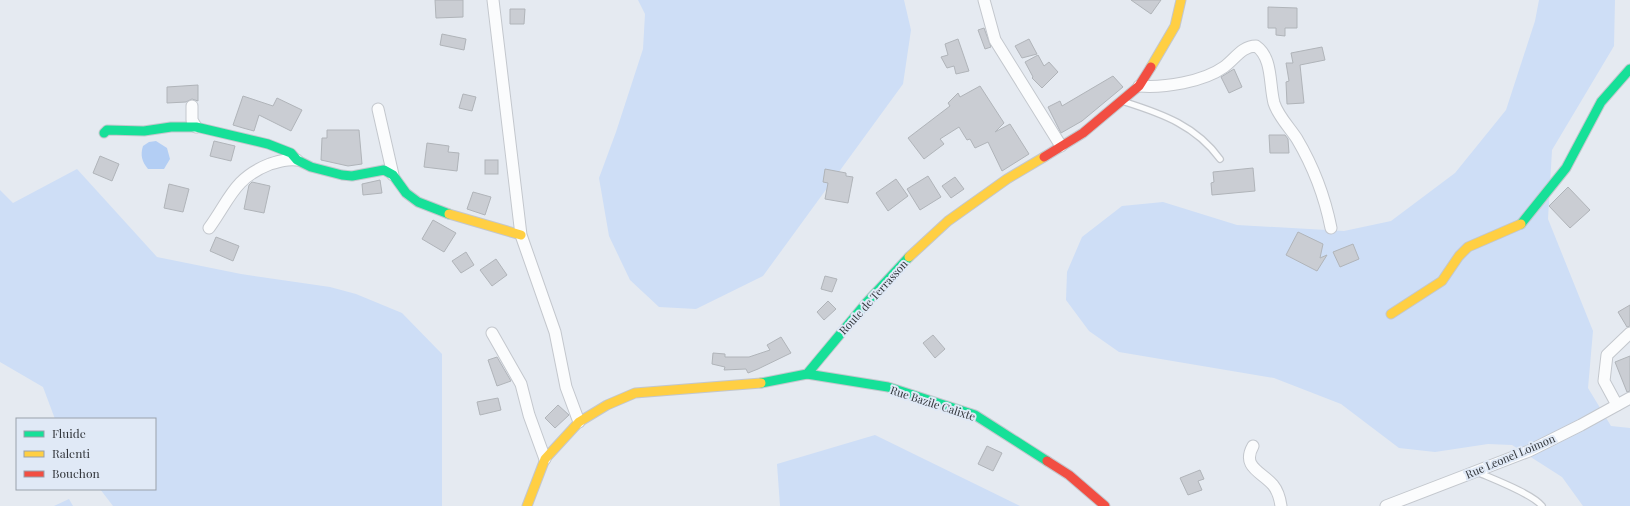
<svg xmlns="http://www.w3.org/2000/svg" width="1630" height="506" font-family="'Playfair Display',serif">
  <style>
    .green { fill: #cedef6 }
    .water { fill: #b3cef4 }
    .building { fill: #cacdd3; stroke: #b0b4b9 }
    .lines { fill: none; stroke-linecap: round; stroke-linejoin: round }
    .lane-casing { stroke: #c3c7cd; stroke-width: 8 }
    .street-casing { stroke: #c3c7cd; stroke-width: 13 }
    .fast-casing { stroke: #c3c7cd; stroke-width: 11 }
    .slow-casing { stroke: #c3c7cd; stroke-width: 11 }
    .jam-casing { stroke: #c3c7cd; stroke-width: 11 }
    .lane { stroke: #fbfcfd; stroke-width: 5.5 }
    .street { stroke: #fbfcfd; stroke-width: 11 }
    .fast { stroke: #16e098; stroke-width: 9 }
    .slow { stroke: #ffcf43; stroke-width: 9 }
    .jam { stroke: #f24e42; stroke-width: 9 }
    .labels { text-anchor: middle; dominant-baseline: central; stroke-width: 4; stroke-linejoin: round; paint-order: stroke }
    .street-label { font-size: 11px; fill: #31353a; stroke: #e0e9f6 }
  </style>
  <rect width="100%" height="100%" fill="#e5eaf1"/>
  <g class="green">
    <path d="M638,0H904L911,30L903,84L763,276L696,309L659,307L630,280L609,236L599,178L616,132L643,49L645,14Z"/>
    <path d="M1539,0H1615L1614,46L1552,150L1548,219L1593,331L1588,388L1611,426L1630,428V506H1583L1562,477L1512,445L1488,444L1435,452L1399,448L1341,404L1274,378L1119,352L1089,331L1066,300L1067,272L1082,237L1122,206L1163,202L1237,225L1344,231L1391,221L1455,173L1506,110L1535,21Z"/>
    <path d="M77,169L157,257L241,274L330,287L356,294L402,313L442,354V506H113L100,489H155V419H55L43,387L0,362V190L13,203Z"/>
    <path d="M875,435L1020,506H780L777,464Z"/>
    <path d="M69,499L73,506H54Z"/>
  </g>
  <path class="water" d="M156,141L167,148L170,159L164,169H148C142,162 140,155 143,146L149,142Z"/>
  <g class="building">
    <path d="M435,0H463V17L436,18Z"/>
    <path d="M1131,0H1161L1151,14Z"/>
    <path d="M1268,7L1297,8V28H1285V36L1276,35V28H1268Z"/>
    <path d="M510,9H525L524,24H510Z"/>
    <path d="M984,28L991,47L985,49L978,30Z"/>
    <path d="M442,34L466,39L464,50L440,45Z"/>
    <path d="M958,39L969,71L956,74L954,66L947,68L941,57L948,55L945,44Z"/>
    <path d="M1029,39L1037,54L1022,58L1015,46Z"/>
    <path d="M1322,47L1325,60L1300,65L1304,103L1287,104L1286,82L1289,81L1286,63H1293L1291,53Z"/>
    <path d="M1038,55L1044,66L1049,62L1058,72L1042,88L1032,78L1033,77L1025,62Z"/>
    <path d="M1234,69L1242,87L1229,93L1221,77Z"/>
    <path d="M1113,76L1123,87L1082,121L1061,133L1048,107L1060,101L1062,106Z"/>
    <path d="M198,85V101L192,99L186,102L167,103V87Z"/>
    <path d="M980,86L1004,123L995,132L1010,124L1029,154L1002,171L988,142L975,148L970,139L967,140L959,127L940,139L944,144L924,159L908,138L950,106L948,103L958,93L960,97Z"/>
    <path d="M463,94L476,97L472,111L459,108Z"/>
    <path d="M243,96L273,106L277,98L302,110L291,131L259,115L254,131L243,128L233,125Z"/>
    <path d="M327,130H359L362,164L348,166L321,160L322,138H327Z"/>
    <path d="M1269,135H1285L1288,139L1289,153H1270Z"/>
    <path d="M214,141L235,146L231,161L210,156Z"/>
    <path d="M427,143L449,146L448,152L459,153L457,171L424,167Z"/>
    <path d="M100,156L119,164L112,181L93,173Z"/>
    <rect x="485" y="160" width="13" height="14"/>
    <path d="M1253,168L1255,191L1212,195L1211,183L1214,182L1213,172Z"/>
    <path d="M825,169L846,173V176L853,177L848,203L825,199L828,183L823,182Z"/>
    <path d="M928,176L941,197L920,210L907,189Z"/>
    <path d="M955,177L964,189L951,198L942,186Z"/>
    <path d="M896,179L908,196L888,211L876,193Z"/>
    <path d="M380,180L382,193L363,195L362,184Z"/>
    <path d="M252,182L270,186L264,213L244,209L249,185Z"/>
    <path d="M169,184L189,189L183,212L164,208Z"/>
    <path d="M1568,187L1590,210L1570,228L1549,206Z"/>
    <path d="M473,192L491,197L485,215L467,209Z"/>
    <path d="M433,220L456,233L444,252L422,239Z"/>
    <path d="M1298,232L1323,244L1320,258L1327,255L1317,271L1286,255Z"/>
    <path d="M216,237L239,246L233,261L210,251Z"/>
    <path d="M1353,244L1359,259L1340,267L1333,252Z"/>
    <path d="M466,252L474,265L461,273L452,261Z"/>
    <path d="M496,259L507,275L492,286L480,270Z"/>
    <path d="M825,276L837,279L832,292L821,289Z"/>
    <path d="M828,301L836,309L824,320L817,312Z"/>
    <path d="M1630,305V326L1627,327L1618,312Z"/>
    <path d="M933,335L945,349L935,358L923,343Z"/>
    <path d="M781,337L791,353L758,369L748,373L746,369L724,370L725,367L712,364L713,353L725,354V357H749L770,350L767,345Z"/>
    <path d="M1630,356V391L1627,392L1615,362Z"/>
    <path d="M497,357L511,381L497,386L488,360Z"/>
    <path d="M498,398L501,410L480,415L477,402Z"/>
    <path d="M558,405L569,415L555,428L545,418Z"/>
    <path d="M987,446L1002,453L993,471L978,464Z"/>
    <path d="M1200,470L1204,479L1198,481L1202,490L1188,495L1180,478Z"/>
  </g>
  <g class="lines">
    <g class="lane-casing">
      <g id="lane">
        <path d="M1125,102C1163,114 1196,126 1220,159"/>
        <path d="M1477,472C1493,479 1533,494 1542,506"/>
      </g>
    </g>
    <g class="street-casing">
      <g id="street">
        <path d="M493,0L521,235L555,332L566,387L579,422"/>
        <path d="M984,0L995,40L1061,146"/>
        <path d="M1139,86C1164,88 1203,82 1224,67C1235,59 1242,46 1256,46C1273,58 1269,84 1274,103C1278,116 1290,128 1297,139C1313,166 1325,198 1331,228"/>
        <path d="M192,106V120L196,127"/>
        <path d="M378,109L393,175"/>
        <path d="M209,228C230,199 234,178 270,164C280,161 287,159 297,160"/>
        <path d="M492,333L521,384L529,415L545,459"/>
        <path d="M1617,405L1604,381L1607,355L1630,333"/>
        <path d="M1253,446C1241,467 1262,472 1273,485C1278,491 1280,499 1281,506"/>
        <path d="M1386,506L1529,451L1581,425L1630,398"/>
      </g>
    </g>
    <g class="fast-casing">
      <g id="fast">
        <path d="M104,133L107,130L144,131L171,127H196L268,144L291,153L297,160L311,167L342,175L352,176L384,170L393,175L406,193L418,202L449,214"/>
        <path d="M1521,224L1566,168L1601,102L1630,69"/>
        <path d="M807,374L888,387L975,415L1047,461"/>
        <path d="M761,383L807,374L867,302L909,257"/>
      </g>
    </g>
    <g class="slow-casing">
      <g id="slow">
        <path d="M1151,67L1175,26L1181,0"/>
        <path d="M449,214L521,235"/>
        <path d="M909,257L948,221L1007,179L1044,157"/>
        <path d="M1391,314L1442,281L1459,256L1468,247L1521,224"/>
        <path d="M527,506L545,459L579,422L607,405L635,393L761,383"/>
      </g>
    </g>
    <g class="jam-casing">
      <g id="jam">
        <path d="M1044,157L1083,133L1139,86L1151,67"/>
        <path d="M1047,461L1069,475L1105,506"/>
      </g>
    </g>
    <use href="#lane" class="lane"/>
    <use href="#street" class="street"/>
    <use href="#fast" class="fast"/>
    <use href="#slow" class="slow"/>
    <use href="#jam" class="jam"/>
  </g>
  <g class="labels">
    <g class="street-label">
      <text transform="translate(873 297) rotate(-48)">Route de Terrasson</text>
      <text transform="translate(933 403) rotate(18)">Rue Bazile Calixte</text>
      <text transform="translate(1510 456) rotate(-23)">Rue Leonel Loimon</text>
    </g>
  </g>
  <rect x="16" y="418" width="140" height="72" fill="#e0e9f6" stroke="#9aa1ab"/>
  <rect x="24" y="431" width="20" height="6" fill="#16e098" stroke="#9aa1ab"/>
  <text x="52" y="438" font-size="12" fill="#31353a">Fluide</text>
  <rect x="24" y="451" width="20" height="6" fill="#ffcf43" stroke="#9aa1ab"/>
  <text x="52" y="458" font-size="12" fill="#31353a">Ralenti</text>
  <rect x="24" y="471" width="20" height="6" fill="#f24e42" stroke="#9aa1ab"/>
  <text x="52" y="478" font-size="12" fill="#31353a">Bouchon</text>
</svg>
